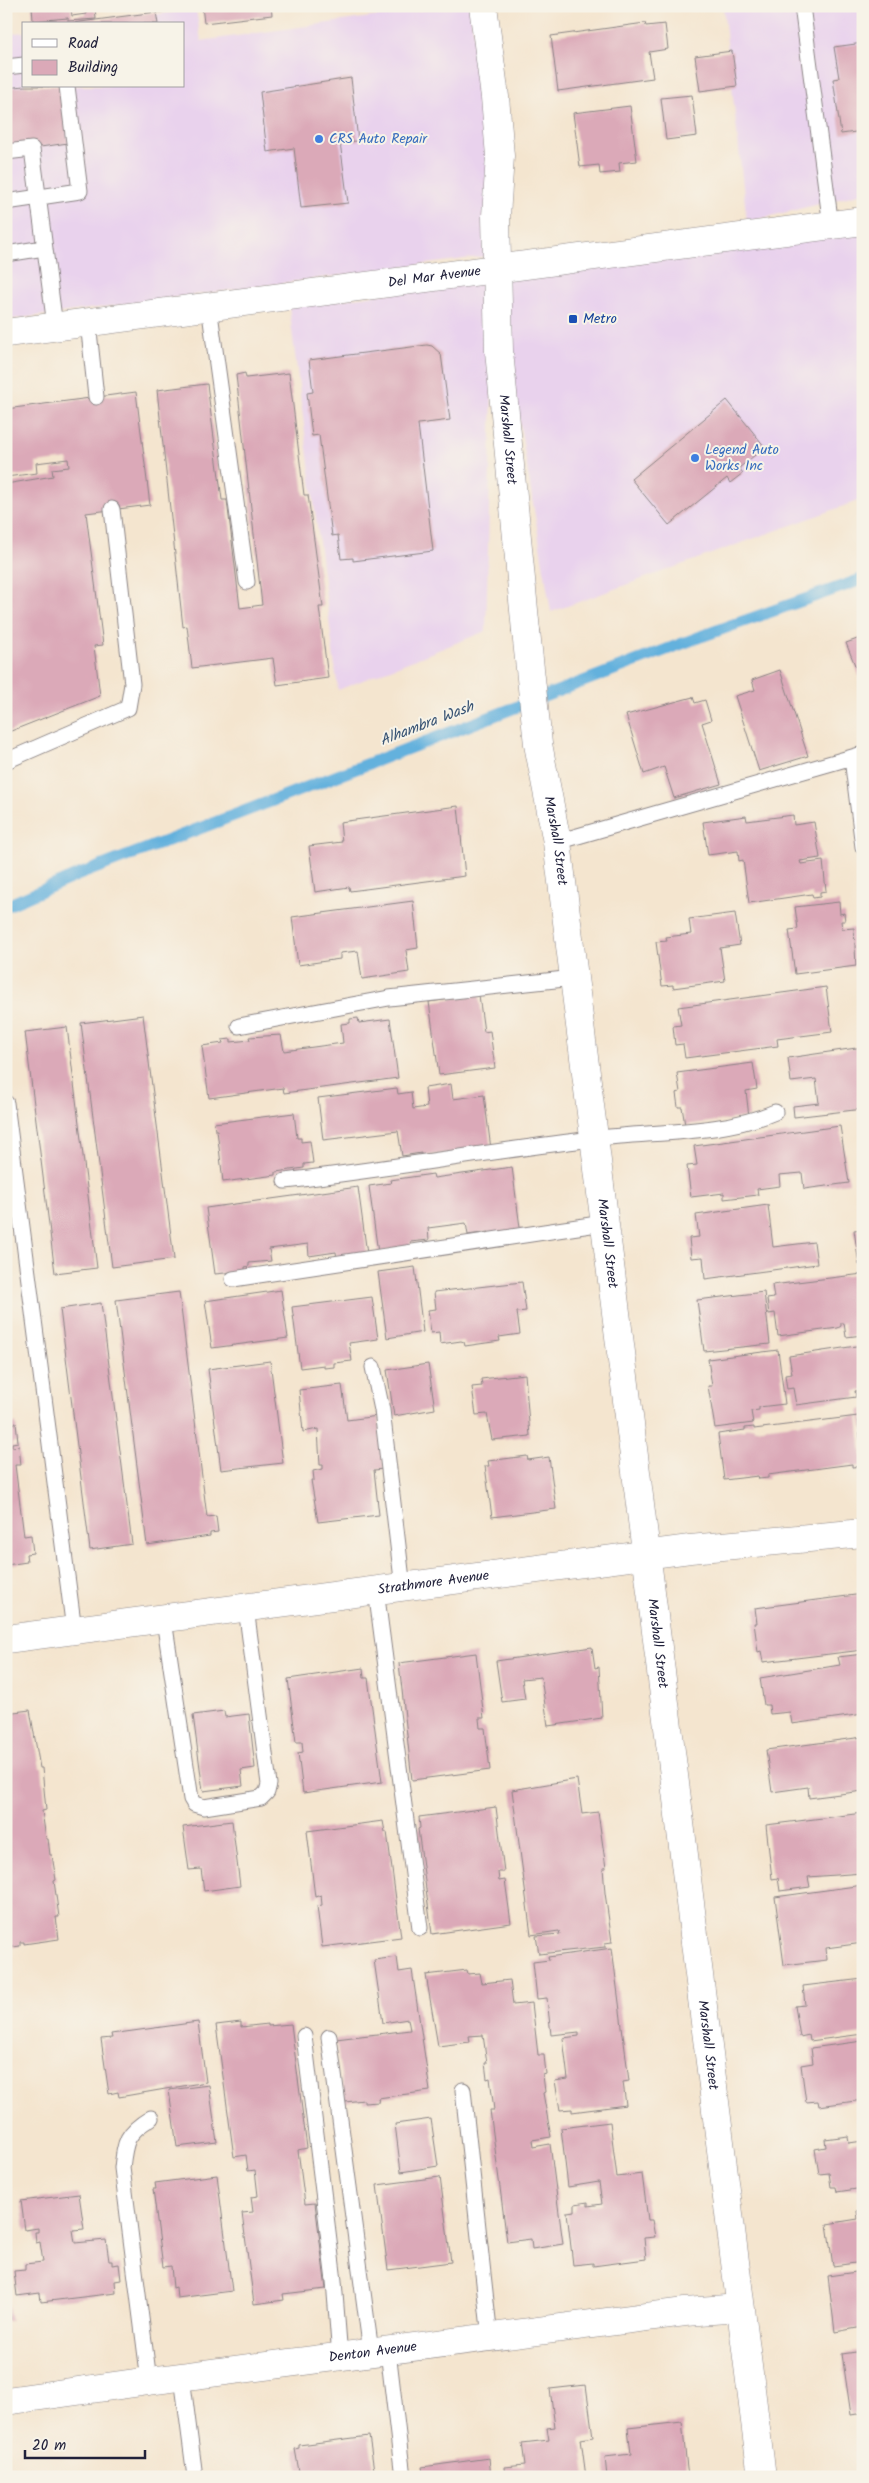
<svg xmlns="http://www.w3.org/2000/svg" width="869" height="2483" font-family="Kalam,sans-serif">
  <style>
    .built { fill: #e9d2ed }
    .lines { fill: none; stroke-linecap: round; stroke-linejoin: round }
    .stream { stroke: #64b1dd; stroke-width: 12 }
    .building { fill: #dba9b8; fill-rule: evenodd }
    .lane-casing { stroke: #8b8485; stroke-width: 17 }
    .street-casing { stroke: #8b8485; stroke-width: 29 }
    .secondary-casing { stroke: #8b8485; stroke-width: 29 }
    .lane { stroke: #fff; stroke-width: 15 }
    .street { stroke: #fff; stroke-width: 28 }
    .secondary { stroke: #fff; stroke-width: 28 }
    .shop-dot { fill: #3f7fe0; stroke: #f7f3e8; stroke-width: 2 }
    .transit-dot { fill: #1a4fb4; stroke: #f7f3e8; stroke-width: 2 }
    .labels { text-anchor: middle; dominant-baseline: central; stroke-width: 4; stroke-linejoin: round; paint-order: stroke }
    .shop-label { font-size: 14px; fill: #366cbe; stroke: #f7f3e8; text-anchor: start }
    .street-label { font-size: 14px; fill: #22223b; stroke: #f7f3e8 }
    .transit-label { font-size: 14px; fill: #164399; stroke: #f7f3e8; text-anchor: start }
    .water-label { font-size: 15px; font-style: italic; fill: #395474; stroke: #f7f3e8 }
  </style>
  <rect width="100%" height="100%" fill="#f7f3e8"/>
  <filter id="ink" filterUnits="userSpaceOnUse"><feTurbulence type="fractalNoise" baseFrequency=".02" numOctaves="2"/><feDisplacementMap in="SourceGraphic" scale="10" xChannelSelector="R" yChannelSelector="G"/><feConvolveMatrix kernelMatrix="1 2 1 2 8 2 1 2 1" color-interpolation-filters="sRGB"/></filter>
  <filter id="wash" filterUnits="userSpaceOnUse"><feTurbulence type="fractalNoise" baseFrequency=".0096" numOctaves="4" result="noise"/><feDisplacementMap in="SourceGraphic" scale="20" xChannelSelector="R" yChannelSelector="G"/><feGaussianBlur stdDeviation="1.12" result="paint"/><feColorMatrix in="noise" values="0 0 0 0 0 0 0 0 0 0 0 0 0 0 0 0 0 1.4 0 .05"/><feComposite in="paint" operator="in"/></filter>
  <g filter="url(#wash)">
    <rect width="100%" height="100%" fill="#f4e5cf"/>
    <g class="built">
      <path d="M449,6H470L490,168L487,256L6,320V34L24,32V86H184V24H85L196,9L201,41Z"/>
      <path d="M723,6H863V193L747,222Z"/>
      <path d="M863,232V499L551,612L507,346L506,279Z"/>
      <path d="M491,279L493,350L486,631L338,690L289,307Z"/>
    </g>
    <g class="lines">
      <path class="stream" d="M6,906L78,875L702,636L863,579"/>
    </g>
    <g id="blocks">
      <g class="building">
        <path d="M32,6H95L96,19L68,21V18L33,21ZM85,8L86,14L72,16L71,9Z"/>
        <path d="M152,6H168L169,11L158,12V8H152Z"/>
        <path d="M202,6H271L272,15L204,23Z"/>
        <path d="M156,12L158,24H73V23Z"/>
        <path d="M645,23L646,26L665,24L668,49L649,52L653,78L558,91L551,36Z"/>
        <path d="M863,43V131L841,134L833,79L839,78L834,47Z"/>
        <path d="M732,51L737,86L700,91L695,56Z"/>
        <path d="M351,78L358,141L340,142L348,203L301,208L294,148L267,152L260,92Z"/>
        <path d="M24,86H61L68,143L6,152V88Z"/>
        <path d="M692,95L697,136L666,140L661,98Z"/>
        <path d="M630,106L637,161L619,163L620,172L600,174L599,165L580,167L573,113Z"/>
        <path d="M427,345L432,346L441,354L450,420L418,424L433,551L353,561V558L341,559L338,535L332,536L319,435L312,436L307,393L313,392L309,360Z"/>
        <path d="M245,373L246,378L289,373L304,495H308L323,607H319L328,678L277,685L273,658L192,668L187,626L183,627L157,390L207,384L222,500H227L240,608L262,605L236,375Z"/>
        <path d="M136,392L150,505L86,513L103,645L94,646L100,696L6,733V484L53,476L52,469L69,467L68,459L36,463L37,473L6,477V409Z"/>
        <path d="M727,400L765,447L739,468L743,473L730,483L727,478L669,525L631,479Z"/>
        <path d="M863,637V685L846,643Z"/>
        <path d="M780,670L808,756L759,771L735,696L755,690L752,680Z"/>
        <path d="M693,697L695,703L705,700L711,720L702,723L721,784L674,798L664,767L644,774L626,715Z"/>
        <path d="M458,806L465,876L350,891L349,887L315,892L309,846L342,842L340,822Z"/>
        <path d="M793,815L794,825L814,822L820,858L800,861L801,864L823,861L826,891L820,892V897L813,898L812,894L749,903L743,860L739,861L738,851L708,855L703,822L746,816L747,821Z"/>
        <path d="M413,901L418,948L406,950L409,972L362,979L358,951L340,953V959L298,965L292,917Z"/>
        <path d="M839,902L840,914L844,913L845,921H841L842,929L854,928L856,966L795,974L789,930L798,929L795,907Z"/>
        <path d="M735,913L740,945L720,948L725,981L673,988V985L662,986L656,942L667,941L666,937L691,934L689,919Z"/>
        <path d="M826,987L832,1032L777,1039L778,1046L685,1058L683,1044L675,1045L673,1026L681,1025L678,1007Z"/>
        <path d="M479,995L484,1032L490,1031L495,1068L439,1075L429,1002Z"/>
        <path d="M143,1015L174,1259L112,1267L81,1023Z"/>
        <path d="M358,1018L359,1023L390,1019L398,1078L284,1093L283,1088L209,1098L202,1046L223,1043L222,1040L231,1039V1042L250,1040L249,1037L281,1035L284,1051L343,1043L341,1024L350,1023V1019Z"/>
        <path d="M67,1027L97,1268L55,1273L25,1032Z"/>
        <path d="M863,1047V1109L794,1117L793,1106L819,1103L816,1079L791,1082L788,1058Z"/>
        <path d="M753,1063L757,1089L746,1091L749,1117L685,1125L682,1107H678L676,1093L680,1092L677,1073Z"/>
        <path d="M451,1084L453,1099L484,1095L491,1149L421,1156V1153L402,1156L398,1131L323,1140L318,1098L397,1088L398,1094L411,1092L413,1109L427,1107L425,1088Z"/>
        <path d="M294,1113L297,1138H301V1142L310,1141L313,1163L304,1164V1168L276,1172V1175L223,1182L217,1130H215L214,1123Z"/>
        <path d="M840,1126L849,1183L804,1189L802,1173L779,1175L780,1186L757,1189L758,1195L724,1199V1193L691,1197L687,1166L697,1165L694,1146Z"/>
        <path d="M512,1167L521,1235H488V1232L468,1235L466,1223L428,1228L429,1240L410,1242L411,1245L378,1253L369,1186L391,1183L390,1180L433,1174L434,1178Z"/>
        <path d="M358,1187L367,1254L337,1259L336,1252L309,1256L308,1244L269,1249L271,1261L249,1263V1266L245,1267V1271L215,1274L206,1208Z"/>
        <path d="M768,1205L773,1247L814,1242L817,1264L705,1279L703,1257L691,1258L689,1238L699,1237L696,1215Z"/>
        <path d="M863,1229V1264L859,1265L854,1230Z"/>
        <path d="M415,1267L423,1332L387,1338L378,1272Z"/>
        <path d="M863,1274V1335L846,1337L844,1323H841V1326L838,1328L778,1336L775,1313L769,1314L767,1299L774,1298L772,1285Z"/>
        <path d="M522,1282L526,1311L517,1312L520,1334L499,1337L500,1341L465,1346L464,1342L461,1341L440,1344L439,1332L431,1333L428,1310L436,1309L434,1292Z"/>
        <path d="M281,1290L288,1338L212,1348L205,1301Z"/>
        <path d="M179,1292L207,1517L216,1516L218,1532L210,1533V1536L147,1545L116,1300Z"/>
        <path d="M764,1292L770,1344L704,1351L697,1300Z"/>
        <path d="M372,1297L378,1339L349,1343L352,1361L334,1363V1367L324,1368V1365L300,1368L292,1307Z"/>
        <path d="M101,1303L132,1544L90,1550L60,1309Z"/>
        <path d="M863,1345V1390L855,1391L856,1397L796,1405L793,1388L787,1389L785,1375L792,1374L789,1356Z"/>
        <path d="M778,1350L785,1404L759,1407V1410L751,1411L753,1423L715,1428L708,1386H712L708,1359Z"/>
        <path d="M270,1361L283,1463L221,1470L208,1369Z"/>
        <path d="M428,1364L435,1409L394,1416L387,1370Z"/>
        <path d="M525,1374L530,1436L492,1440L487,1414L476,1415L472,1387L482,1386L481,1379Z"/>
        <path d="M342,1385L347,1420L378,1416L384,1469L374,1470L379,1515L318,1522L311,1480H314L313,1471L323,1469V1465H320L318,1429L303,1432L299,1390Z"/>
        <path d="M863,1409V1428H862L859,1410Z"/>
        <path d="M6,1412L9,1424L16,1423L18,1442L12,1443V1447L19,1446L21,1465H15L24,1536L31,1535L33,1553L26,1554L27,1562L6,1565Z"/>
        <path d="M858,1416L863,1466L852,1467V1464L768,1475V1478L759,1479L758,1476L724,1480L718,1434L745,1430V1428L754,1427V1429Z"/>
        <path d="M527,1456L528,1460L549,1457L556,1509L492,1517L485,1466H489L488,1461Z"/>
        <path d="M863,1594V1650L763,1662L761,1651L758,1652L754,1623H757L755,1608Z"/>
        <path d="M592,1647L595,1668L599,1667L602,1718L548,1726L541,1677L522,1679L525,1699L502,1702L496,1661Z"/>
        <path d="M476,1653L484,1718H479L480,1728H485L490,1770L412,1780L399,1663Z"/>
        <path d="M863,1654V1714L792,1724L790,1712L770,1714L769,1705H764L760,1678L840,1665L838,1657Z"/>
        <path d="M363,1668L364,1678H368L382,1782L303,1793L298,1753L303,1752L302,1742H296L288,1679Z"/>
        <path d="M30,1710L40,1768H42L46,1810L42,1811L46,1839H48L50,1855H52L56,1880L54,1881L59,1917H56L59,1939L24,1944V1942H20V1946L6,1948V1713Z"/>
        <path d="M224,1711L225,1717L249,1714L255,1768L241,1770L243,1786L203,1791L193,1715Z"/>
        <path d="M863,1737V1791L809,1798L808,1787L772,1792L766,1750Z"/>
        <path d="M577,1779L582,1814L598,1812L606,1868H603L605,1893L612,1942L605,1943V1947L539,1954L536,1936L560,1934L559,1931L531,1935L512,1790Z"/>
        <path d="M496,1807L504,1872H498L499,1881L505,1880L511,1923L432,1934L418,1829L420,1828L419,1817Z"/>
        <path d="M863,1813V1873L808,1877L810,1887L780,1891L778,1878L772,1879L766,1825Z"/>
        <path d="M232,1821L240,1886L204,1891L201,1869L189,1870L183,1827Z"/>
        <path d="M383,1821L385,1832H387L401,1937L322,1947L317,1906L322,1905L321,1895L315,1897L307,1831Z"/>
        <path d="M863,1885V1943L826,1948L827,1960L784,1965L775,1897Z"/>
        <path d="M612,1948L629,2081L623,2082L626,2105L572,2112V2109L560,2110L555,2081L568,2079L563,2038L579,2036V2032L551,2035L547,1998L537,1999L533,1962L549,1960L548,1957Z"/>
        <path d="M397,1957L399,1972L412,1970L430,2091L378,2098L379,2102L364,2103V2100L345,2102L336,2039L410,2030L408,2019L383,2023L374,1960Z"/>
        <path d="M467,1970L468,1974L480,1973L482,1983L510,1980L513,2005L532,2003L538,2055H544L546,2074L543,2075L545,2092L543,2093L551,2137L532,2140L533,2147L550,2144L563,2244L532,2249L531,2239L507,2242L490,2110H494L490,2078L487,2079L485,2063H487L483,2035L469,2036L470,2042L438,2046L426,1975Z"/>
        <path d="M863,1979V2034L810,2041L809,2035L800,2037L795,2006L805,2005L803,1986Z"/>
        <path d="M198,2022L206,2082L119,2097L118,2092L109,2094L101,2039L112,2038L111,2034Z"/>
        <path d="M241,2022V2027L268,2024V2026L291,2024L307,2148L298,2150L305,2204L315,2203L326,2289L283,2294L284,2300L254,2304L242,2213L253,2212L251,2197L258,2196L255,2170L248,2171L246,2155L234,2157L216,2025Z"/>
        <path d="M863,2041V2100L819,2106L818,2101L806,2102L801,2065L813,2063L811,2048Z"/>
        <path d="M209,2085L217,2142L177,2147L169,2090Z"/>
        <path d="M431,2119L438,2166L401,2172L395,2124Z"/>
        <path d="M610,2122L617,2177L642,2174L648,2220H652L655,2237L644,2238L646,2259L593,2266V2263L573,2265L567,2212L575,2211V2204L588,2202V2206L602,2204L599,2182L568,2187L561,2128Z"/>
        <path d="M848,2136L849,2143L863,2141V2188L837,2192L836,2187H831L829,2173L819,2174L815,2149L826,2147L825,2139Z"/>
        <path d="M217,2175L232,2291L177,2298L176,2287L173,2288L171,2266L163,2267L153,2189H156L155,2183Z"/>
        <path d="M440,2177L451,2262L388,2270L377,2185Z"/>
        <path d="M79,2194L84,2229L73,2230L75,2243L106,2240L109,2261H112V2265L119,2264L121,2280L115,2281L116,2293L41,2302L40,2293L17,2296L14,2271L25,2270V2264L43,2262L40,2242L36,2243L35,2232H38V2228L25,2230L21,2201Z"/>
        <path d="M859,2195H863V2262L833,2266L827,2224L858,2219L857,2211L861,2210Z"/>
        <path d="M863,2271V2327L835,2332L828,2276Z"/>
        <path d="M6,2295L11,2321H6Z"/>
        <path d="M863,2351V2413L851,2415L842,2354Z"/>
        <path d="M586,2385L593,2437L581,2439L586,2477H506L505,2467L525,2465L522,2443L549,2440L547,2428L555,2427L550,2389Z"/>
        <path d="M682,2422L688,2477H607L605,2457L631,2454L628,2428Z"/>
        <path d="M369,2436L375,2477H300L295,2449L299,2448V2445Z"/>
        <path d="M489,2458L491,2477H424L422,2467Z"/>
      </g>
    </g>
  </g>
  <g filter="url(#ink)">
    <use href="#blocks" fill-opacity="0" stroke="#8b8485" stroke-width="1"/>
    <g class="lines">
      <g class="lane-casing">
        <g id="lane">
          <path d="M802,6L831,226"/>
          <path d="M6,67L24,65"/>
          <path d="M6,152L32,149L55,326"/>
          <path d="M6,202L80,191L67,86"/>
          <path d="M6,254L44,248"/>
          <path d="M209,306L247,582"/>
          <path d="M88,322L96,397"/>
          <path d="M852,758L863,847"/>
          <path d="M6,761L128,708L132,684L112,509"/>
          <path d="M557,842L863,754"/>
          <path d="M239,1026L389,998L574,978"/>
          <path d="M6,1103L74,1630"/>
          <path d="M285,1181C388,1169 490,1151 593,1139C652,1131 721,1135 775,1112"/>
          <path d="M233,1279L604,1223"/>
          <path d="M373,1367L382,1410L403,1588"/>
          <path d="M376,1590L420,1928"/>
          <path d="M164,1620L191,1799L194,1804L204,1807L261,1798L267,1792L269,1784L246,1608"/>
          <path d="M304,2036L334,2281L340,2357"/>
          <path d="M329,2037L371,2352"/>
          <path d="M463,2090L490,2338"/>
          <path d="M388,2351L403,2477"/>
          <path d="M182,2377L195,2477"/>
          <path d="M149,2381L122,2168C125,2141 126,2133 151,2118"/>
        </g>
      </g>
      <g class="street-casing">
        <g id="street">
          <path id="s1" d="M483,6L495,97L500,156L496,216L499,351L526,631"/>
          <path id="s2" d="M6,1639L690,1549L863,1533"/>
          <path id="s3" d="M6,2401L149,2381L685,2312L740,2308"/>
        </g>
      </g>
      <g class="secondary-casing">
        <g id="secondary">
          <path id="s4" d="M6,333L863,221"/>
          <path id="s5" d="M526,631L538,744L557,842L762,2477"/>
        </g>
      </g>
      <use href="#lane" class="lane"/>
      <use href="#street" class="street"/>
      <use href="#secondary" class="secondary"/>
    </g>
  </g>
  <g class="shop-dot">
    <circle cx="319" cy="139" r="5"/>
    <circle cx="695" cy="458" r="5"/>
  </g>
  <rect class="transit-dot" x="568" y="314" width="10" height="10" rx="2.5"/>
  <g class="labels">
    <g class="shop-label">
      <text x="329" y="139">CRS Auto Repair</text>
      <text x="705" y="450">Legend Auto<tspan x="705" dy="16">Works Inc</tspan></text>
    </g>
    <g class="street-label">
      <text stroke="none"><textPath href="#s4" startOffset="432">Del Mar Avenue</textPath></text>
      <text stroke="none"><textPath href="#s1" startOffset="435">Marshall Street</textPath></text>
      <text stroke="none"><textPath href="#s5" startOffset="212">Marshall Street</textPath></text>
      <text stroke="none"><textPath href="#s5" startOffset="618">Marshall Street</textPath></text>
      <text stroke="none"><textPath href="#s2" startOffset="431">Strathmore Avenue</textPath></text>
      <text stroke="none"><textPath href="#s5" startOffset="1021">Marshall Street</textPath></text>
      <text stroke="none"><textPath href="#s5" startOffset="1426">Marshall Street</textPath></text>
      <text stroke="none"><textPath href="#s3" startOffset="370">Denton Avenue</textPath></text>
    </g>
    <g class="transit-label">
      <text x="583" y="319">Metro</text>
    </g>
    <g class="water-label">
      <text transform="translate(427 724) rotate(-21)">Alhambra Wash</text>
    </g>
  </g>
  <rect width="869" height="2483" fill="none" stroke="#f7f3e8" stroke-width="25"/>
  <rect x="22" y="22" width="162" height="65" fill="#f7f3e8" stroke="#a29fa3"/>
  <rect x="32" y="39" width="25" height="8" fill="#ffffff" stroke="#a29fa3"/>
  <text x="68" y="48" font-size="15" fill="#22223b">Road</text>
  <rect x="32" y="60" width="25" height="15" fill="#dba9b8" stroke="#a29fa3"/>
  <text x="68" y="72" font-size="15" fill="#22223b">Building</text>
  <path d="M25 2450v8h120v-8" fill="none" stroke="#22223b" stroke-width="2.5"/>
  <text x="32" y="2450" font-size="15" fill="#22223b" stroke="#f7f3e8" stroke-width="4" paint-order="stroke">20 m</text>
</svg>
